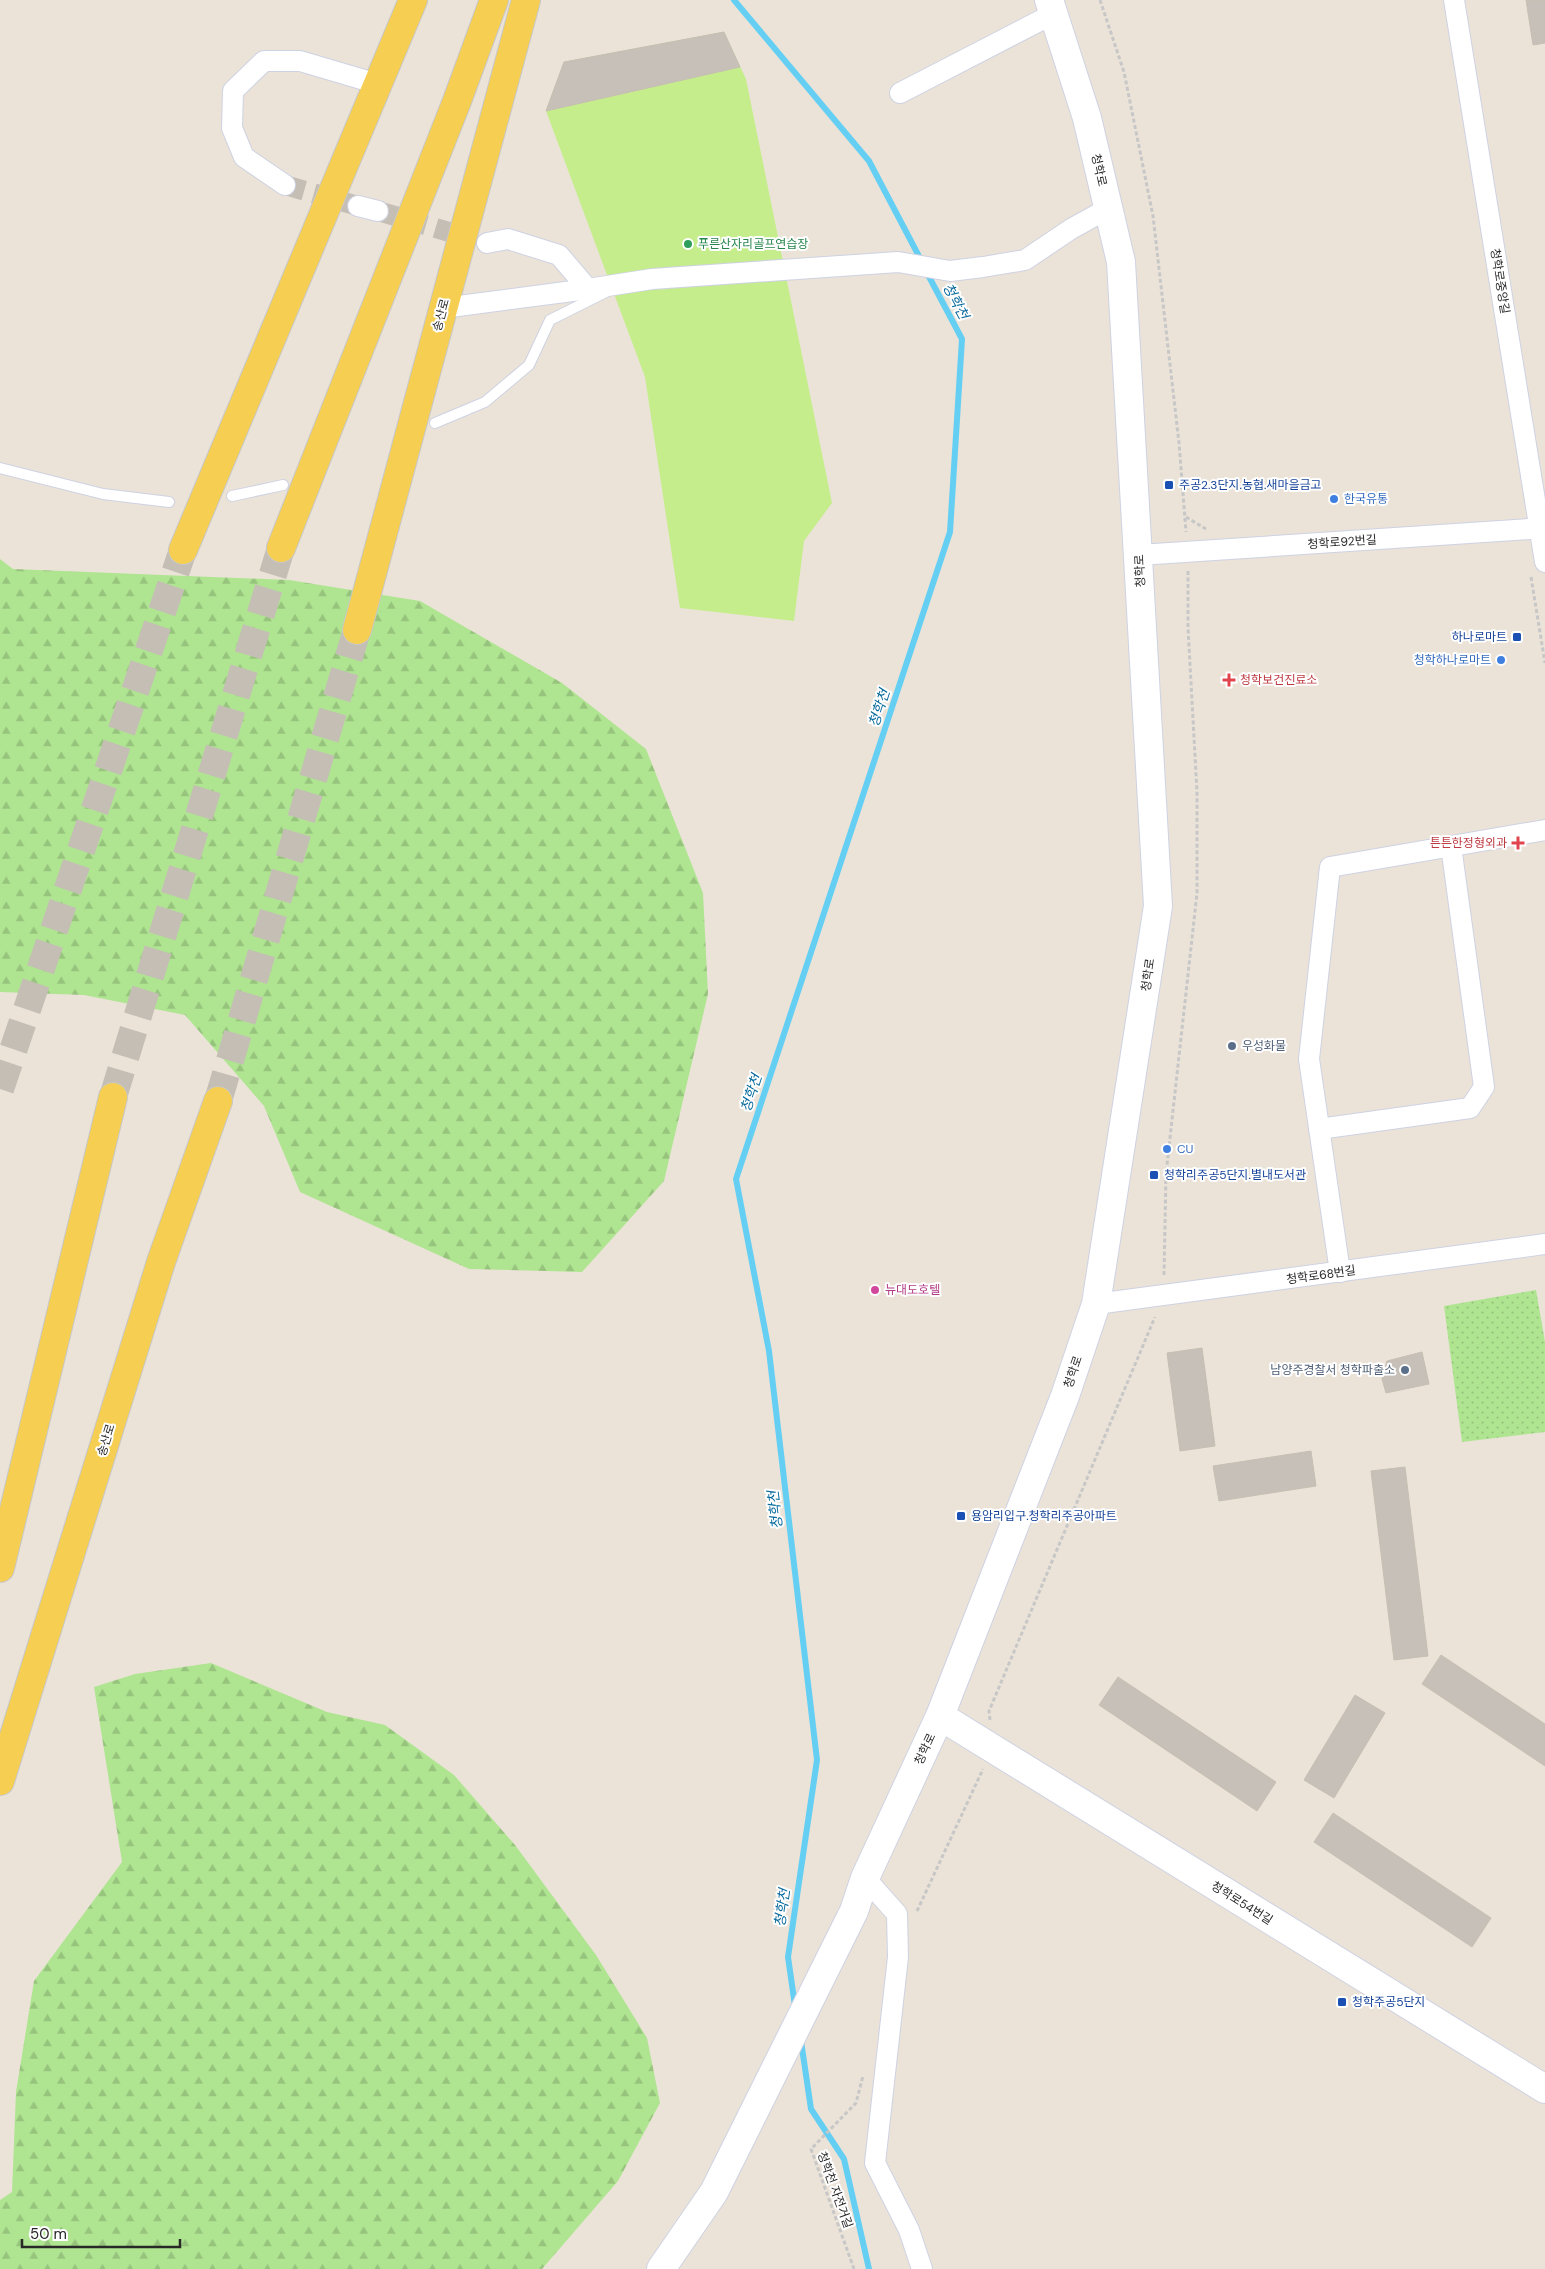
<svg xmlns="http://www.w3.org/2000/svg" width="1545" height="2269" font-family="'DM Sans','Noto Sans KR',sans-serif">
  <style>
    .grass { fill: url(#grass-dots) }
    .forest { fill: url(#forest-firs) }
    .pitch { fill: #c5ed8c }
    .lines { fill: none; stroke-linecap: round; stroke-linejoin: round }
    .stream { stroke: #65cff3; stroke-width: 6 }
    .building { fill: #c6c0b8; stroke: #c6bfb2 }
    .street-tunnel { stroke: #c4beb5; stroke-width: 20; stroke-dasharray: 20 10; stroke-linecap: butt }
    .primary-tunnel { stroke: #c4beb5; stroke-width: 28; stroke-dasharray: 28 14; stroke-linecap: butt }
    .lane-casing { stroke: #ced2e2; stroke-width: 12 }
    .street-casing { stroke: #ced2e2; stroke-width: 22 }
    .secondary-casing { stroke: #ced2e2; stroke-width: 30 }
    .primary-casing { stroke: #c7c7c7; stroke-width: 30 }
    .path { stroke: #c7c7c7; stroke-width: 3; stroke-dasharray: 4 2.5; stroke-linecap: butt }
    .lane { stroke: #fff; stroke-width: 10 }
    .street { stroke: #fff; stroke-width: 20 }
    .secondary { stroke: #fff; stroke-width: 28 }
    .primary { stroke: #f6cf52; stroke-width: 28 }
    .leisure-dot { fill: #2e9e5b; stroke: #fff; stroke-width: 2 }
    .transit-dot { fill: #1a4fb4; stroke: #fff; stroke-width: 2 }
    .shop-dot { fill: #3f7fe0; stroke: #fff; stroke-width: 2 }
    .health-dot { fill: #e0444e; stroke: #fff; stroke-width: 2 }
    .service-dot { fill: #5c6f8a; stroke: #fff; stroke-width: 2 }
    .hotel-dot { fill: #d1479c; stroke: #fff; stroke-width: 2 }
    .labels { text-anchor: middle; dominant-baseline: central; stroke-width: 4; stroke-linejoin: round; paint-order: stroke }
    .street-label { font-size: 12px; fill: #282828; stroke: #fff }
    .leisure-label { font-size: 12px; fill: #27864d; stroke: #fff; text-anchor: start }
    .transit-label { font-size: 12px; fill: #164399; stroke: #fff; text-anchor: start }
    .shop-label { font-size: 12px; fill: #366cbe; stroke: #fff; text-anchor: start }
    .health-label { font-size: 12px; fill: #be3a42; stroke: #fff; text-anchor: start }
    .service-label { font-size: 12px; fill: #4e5e75; stroke: #fff; text-anchor: start }
    .hotel-label { font-size: 12px; fill: #b23c85; stroke: #fff; text-anchor: start }
    .water-label { font-size: 14px; font-style: italic; fill: #076a9c; stroke: #fff }
  </style>
  <defs>
    <pattern id="grass-dots" width="8" height="8" patternUnits="userSpaceOnUse" patternTransform="scale(1.25)"><rect width="8" height="8" fill="#afe591"/><path d="M2 2h.1M6 6h.1" fill="none" stroke="#97c47d" stroke-width="1.8" stroke-linecap="round"/></pattern>
    <pattern id="forest-firs" width="22" height="20" patternUnits="userSpaceOnUse" patternTransform="scale(1.25)"><rect width="22" height="20" fill="#afe591"/><path d="M5 1l3.5 6h-7zM16 11l3.5 6h-7z" fill="#97c47d"/></pattern>
  </defs>
  <rect width="100%" height="100%" fill="#ebe3d8"/>
  <path class="grass" d="M1536,1290L1545,1342V1432L1462,1442L1444,1306Z"/>
  <g class="forest">
    <path d="M0,559L13,569L289,580L420,601L562,683L646,749L703,893L708,994L664,1181L582,1272L469,1269L300,1192L264,1106L185,1015L84,995L0,992Z"/>
    <path d="M211,1663L327,1712L385,1725L454,1775L515,1845L596,1955L647,2038L660,2103L618,2181L542,2269H0V2200L12,2192L16,2092L34,1981L122,1862L94,1687L135,1674Z"/>
  </g>
  <path class="pitch" d="M724,32L746,79L832,503L804,541L794,621L680,608L645,377L546,111L564,62Z"/>
  <g class="lines">
    <g class="stream">
      <path d="M734,0L869,161L922,262"/>
      <path d="M795,2006L788,1957L817,1760L769,1351L736,1179L950,532L962,339L926,271"/>
      <path d="M801,2041L811,2109L844,2159L869,2269"/>
    </g>
  </g>
  <g class="building">
    <path d="M1526,0H1545V43L1533,45Z"/>
    <path d="M724,32L740,67L546,111L564,62Z"/>
    <path d="M1202,1348L1215,1446L1180,1451L1167,1353Z"/>
    <path d="M1422,1352L1429,1384L1386,1393L1382,1379L1387,1361Z"/>
    <path d="M1311,1451L1316,1486L1219,1501L1213,1466Z"/>
    <path d="M1405,1467L1428,1656L1394,1660L1371,1471Z"/>
    <path d="M1441,1655L1545,1724V1766L1422,1684Z"/>
    <path d="M1118,1677L1276,1782L1257,1811L1099,1705Z"/>
    <path d="M1355,1695L1385,1713L1334,1798L1304,1780Z"/>
    <path d="M1333,1813L1491,1918L1472,1947L1314,1842Z"/>
  </g>
  <g class="lines">
    <g class="street-tunnel">
      <path d="M285,185L358,206"/>
      <path d="M378,211L476,240"/>
    </g>
    <g class="primary-tunnel">
      <path d="M0,1089L183,550"/>
      <path d="M113,1097L281,548"/>
      <path d="M218,1101L357,630"/>
    </g>
    <g class="lane-casing">
      <g id="lane">
        <path d="M435,423L485,402L529,365L550,320L606,292"/>
        <path d="M0,468L103,494L169,502"/>
        <path d="M232,496L283,485"/>
      </g>
    </g>
    <g class="street-casing">
      <g id="street">
        <path d="M1454,0L1545,562"/>
        <path d="M900,93L1053,14"/>
        <path d="M285,185L244,157L232,128L233,91L264,61H300L378,84"/>
        <path d="M358,206L378,211"/>
        <path d="M487,243L508,239L559,255L588,289"/>
        <path d="M443,308L588,289L652,279L898,262L950,271L983,267L1025,260L1071,229L1109,208"/>
        <path d="M1139,555L1545,528"/>
        <path d="M1319,1129L1470,1108L1484,1087L1451,846"/>
        <path d="M1340,1272L1309,1059L1330,867L1545,830"/>
        <path d="M1096,1304L1545,1244"/>
        <path d="M865,1878L897,1914L898,1957L875,2163L909,2230L922,2269"/>
      </g>
    </g>
    <g class="secondary-casing">
      <g id="secondary">
        <path d="M940,1716L1545,2089"/>
        <path d="M661,2269L714,2192L854,1911L865,1878L940,1716L1065,1396L1096,1304L1158,906L1121,262L1087,118L1049,0"/>
      </g>
    </g>
    <g class="primary-casing">
      <g id="primary">
        <path d="M281,548L457,101L494,0"/>
        <path d="M183,550L413,0"/>
        <path d="M357,630L526,0"/>
        <path d="M0,1568L113,1097"/>
        <path d="M0,1781L161,1262L218,1101"/>
      </g>
    </g>
    <g class="path">
      <path d="M1100,0L1124,72L1153,216L1179,443L1186,532"/>
      <path d="M1186,517L1206,529"/>
      <path d="M1531,577L1545,663"/>
      <path d="M1164,1275L1166,1174L1197,893V792L1188,628V571"/>
      <path d="M990,1720L989,1711L1155,1317"/>
      <path d="M917,1911L983,1769"/>
      <path d="M854,2269L811,2149L856,2103L863,2076"/>
    </g>
    <use href="#lane" class="lane"/>
    <use href="#street" class="street"/>
    <use href="#secondary" class="secondary"/>
    <use href="#primary" class="primary"/>
  </g>
  <circle class="leisure-dot" cx="688" cy="244" r="5"/>
  <g class="transit-dot">
    <rect x="1164" y="480" width="10" height="10" rx="2.5"/>
    <rect x="1512" y="632" width="10" height="10" rx="2.5"/>
    <rect x="1149" y="1170" width="10" height="10" rx="2.5"/>
    <rect x="956" y="1511" width="10" height="10" rx="2.5"/>
    <rect x="1337" y="1997" width="10" height="10" rx="2.5"/>
  </g>
  <g class="shop-dot">
    <circle cx="1334" cy="499" r="5"/>
    <circle cx="1501" cy="660" r="5"/>
    <circle cx="1167" cy="1149" r="5"/>
  </g>
  <g class="health-dot">
    <path d="M1226.5 672.5h5v5h5v5h-5v5h-5v-5h-5v-5h5z"/>
    <path d="M1515.5 835.5h5v5h5v5h-5v5h-5v-5h-5v-5h5z"/>
  </g>
  <g class="service-dot">
    <circle cx="1232" cy="1046" r="5"/>
    <circle cx="1405" cy="1370" r="5"/>
  </g>
  <circle class="hotel-dot" cx="875" cy="1290" r="5"/>
  <g class="labels">
    <g class="street-label">
      <text transform="translate(1099 170) rotate(77)">청학로</text>
      <text transform="translate(1500 281) rotate(81)">청학로중앙길</text>
      <text transform="translate(441 315) rotate(-75)">송산로</text>
      <text transform="translate(1342 542) rotate(-4)">청학로92번길</text>
      <text transform="translate(1140 571) rotate(-93)">청학로</text>
      <text transform="translate(1148 975) rotate(-82)">청학로</text>
      <text transform="translate(1321 1275) rotate(-8)">청학로68번길</text>
      <text transform="translate(1073 1372) rotate(-71)">청학로</text>
      <text transform="translate(106 1440) rotate(-73)">송산로</text>
      <text transform="translate(925 1749) rotate(-65)">청학로</text>
      <text transform="translate(1242 1903) rotate(32)">청학로54번길</text>
      <text transform="translate(835 2190) rotate(70)">청학천 자전거길</text>
    </g>
    <g class="leisure-label">
      <text x="698" y="244">푸른산자리골프연습장</text>
    </g>
    <g class="transit-label">
      <text x="1179" y="485">주공2.3단지.농협.새마을금고</text>
      <text x="1507" y="637" text-anchor="end">하나로마트</text>
      <text x="1164" y="1175">청학리주공5단지.별내도서관</text>
      <text x="971" y="1516">용암리입구.청학리주공아파트</text>
      <text x="1352" y="2002">청학주공5단지</text>
    </g>
    <g class="shop-label">
      <text x="1344" y="499">한국유통</text>
      <text x="1491" y="660" text-anchor="end">청학하나로마트</text>
      <text x="1177" y="1149">CU</text>
    </g>
    <g class="health-label">
      <text x="1240" y="680">청학보건진료소</text>
      <text x="1507" y="843" text-anchor="end">튼튼한정형외과</text>
    </g>
    <g class="service-label">
      <text x="1242" y="1046">우성화물</text>
      <text x="1395" y="1370" text-anchor="end">남양주경찰서 청학파출소</text>
    </g>
    <g class="hotel-label">
      <text x="885" y="1290">뉴대도호텔</text>
    </g>
    <g class="water-label">
      <text transform="translate(956 301) rotate(62)">청학천</text>
      <text transform="translate(879 708) rotate(-72)">청학천</text>
      <text transform="translate(751 1093) rotate(-72)">청학천</text>
      <text transform="translate(775 1510) rotate(-97)">청학천</text>
      <text transform="translate(782 1908) rotate(-82)">청학천</text>
    </g>
  </g>
  <path d="M22 2239v8h158v-8" fill="none" stroke="#282828" stroke-width="2.5"/>
  <text x="30" y="2239" font-size="15" fill="#282828" stroke="#ffffff" stroke-width="4" paint-order="stroke">50 m</text>
</svg>
